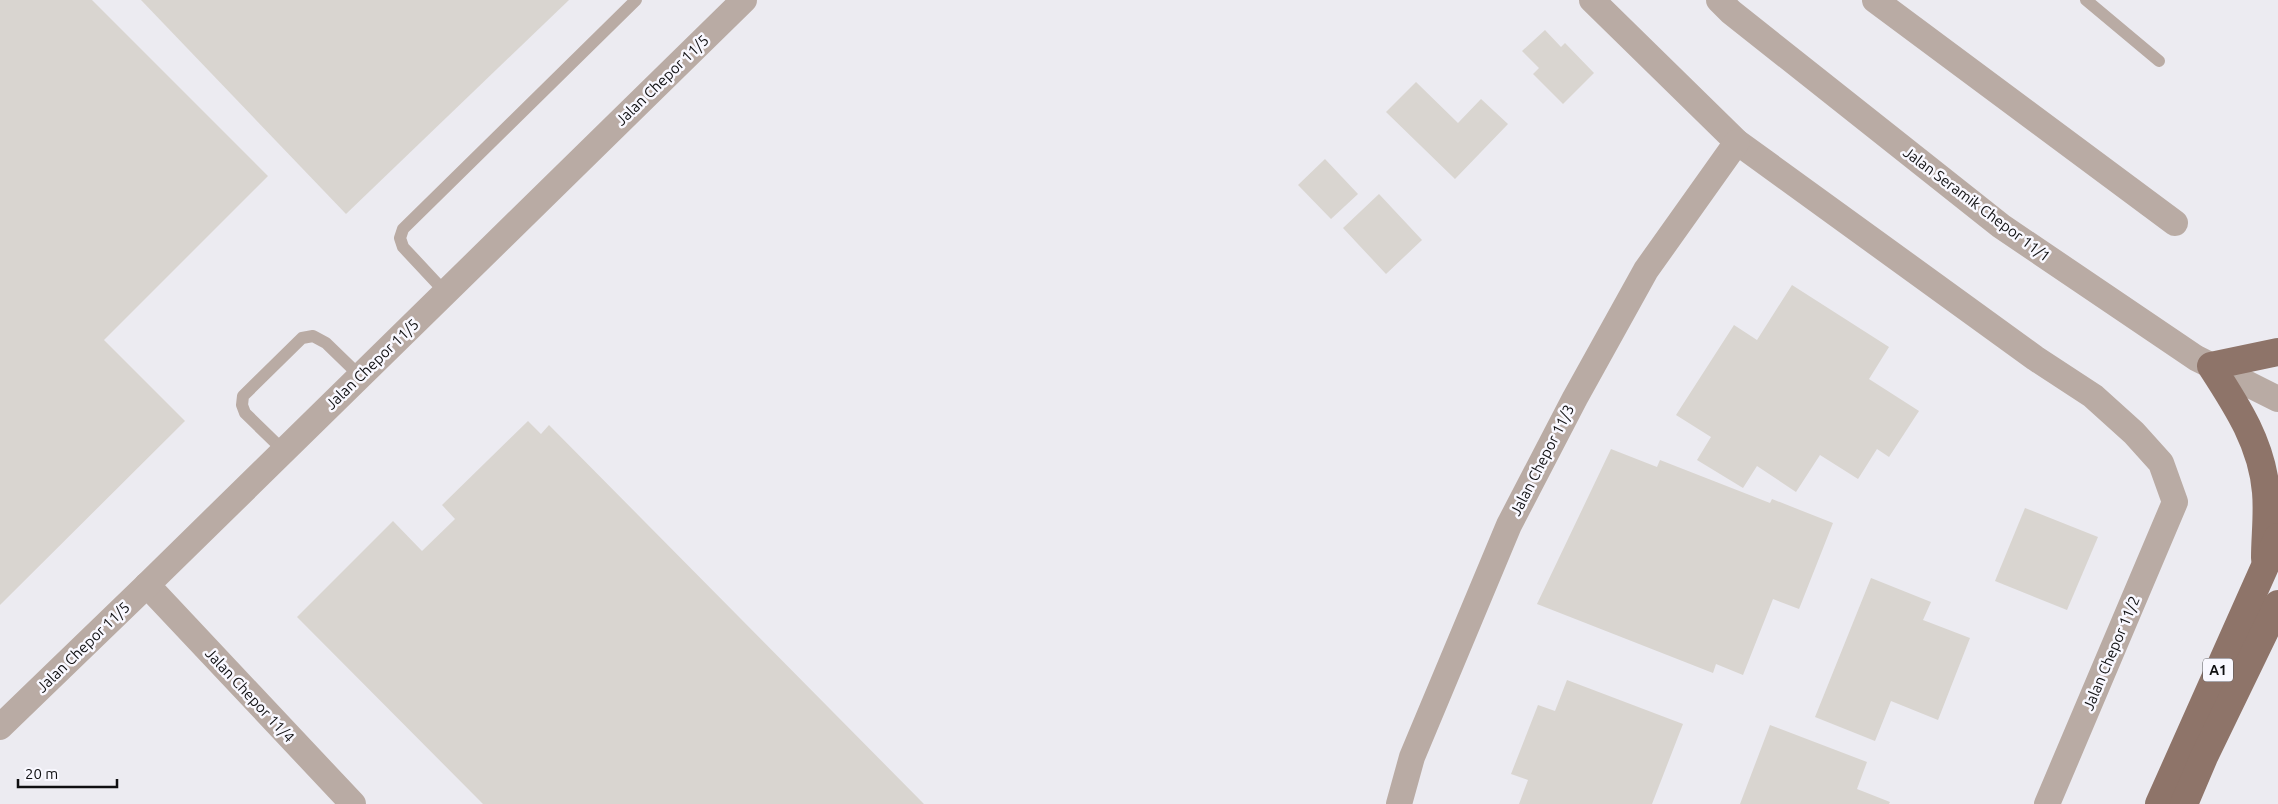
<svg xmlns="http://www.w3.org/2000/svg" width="2278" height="804" font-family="Ubuntu,sans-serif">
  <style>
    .building { fill: #d9d5d0 }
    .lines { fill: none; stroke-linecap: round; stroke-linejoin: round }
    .service { stroke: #b9aba4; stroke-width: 12 }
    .minor { stroke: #b9aba4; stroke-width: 26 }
    .primary { stroke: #8e7469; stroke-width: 28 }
    .labels { text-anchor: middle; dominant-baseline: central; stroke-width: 5; stroke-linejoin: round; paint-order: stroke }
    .shield { fill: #f9f8ff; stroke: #555558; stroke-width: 1 }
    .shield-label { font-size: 14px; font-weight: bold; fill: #0f0f11 }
    .street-label { font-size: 15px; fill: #0f0f11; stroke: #f9f8ff }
  </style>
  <rect width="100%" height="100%" fill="#ecebf1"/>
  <g class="building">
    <path d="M0,0H92L268,176L104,340L185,421L0,605Z"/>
    <path d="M141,0H569L346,214Z"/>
    <path d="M1545,30L1561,47L1565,43L1594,73L1563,104L1533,74L1539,68L1522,51Z"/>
    <path d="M1416,82L1458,123L1481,99L1508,124L1455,179L1386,112Z"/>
    <path d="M1325,159L1358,194L1331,219L1298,185Z"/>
    <path d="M1379,194L1422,240L1386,274L1343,228Z"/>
    <path d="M1792,285L1889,347L1869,379L1919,411L1889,457L1877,449L1858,479L1820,455L1796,492L1757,466L1743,488L1697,460L1711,437L1676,415L1734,325L1757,340Z"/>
    <path d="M528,421L541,434L549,425L924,804H483L297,617L393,521L422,551L455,519L442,505Z"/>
    <path d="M1611,449L1657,467L1660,460L1770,503L1772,499L1833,523L1799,609L1773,599L1743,675L1716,664L1713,673L1537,604Z"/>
    <path d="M2025,508L2098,537L2067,610L1995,581Z"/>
    <path d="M1871,578L1931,602L1923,620L1970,638L1938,720L1891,701L1875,741L1815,717Z"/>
    <path d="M1567,680L1683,724L1652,804H1519L1528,780L1511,774L1538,705L1555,711Z"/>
    <path d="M1770,725L1867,762L1857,789L1890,802L1889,804H1740Z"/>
  </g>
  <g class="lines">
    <g class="service">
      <path d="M2086,0L2159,61"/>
      <path d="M445,292L403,247L400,238L403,229L636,0"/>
      <path d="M283,450L245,413L242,405L243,396L302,338L313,336L326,343L360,376"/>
    </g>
    <g class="minor">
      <path d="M1592,0L1737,142L2035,358L2093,396L2134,433L2161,463L2175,502L2047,804"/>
      <path d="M1719,0L1731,12L2001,226L2196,358L2278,399"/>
      <path d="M1875,0L2175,223"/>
      <path d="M147,585L353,804"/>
      <path d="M0,727L147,585L744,0"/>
      <path d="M1399,804L1412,757L1509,525L1575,398L1646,270L1737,142"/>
    </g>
    <g class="primary">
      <path d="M2265,558C2265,537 2268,514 2266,492C2262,444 2237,406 2211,366L2278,352"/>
      <path d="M2159,804L2278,537"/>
      <path d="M2184,804L2204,757L2278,604"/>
    </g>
  </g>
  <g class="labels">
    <rect class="shield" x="2203" y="658.5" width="30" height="23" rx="4"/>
    <g class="shield-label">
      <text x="2218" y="670">A1</text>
    </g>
    <g class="street-label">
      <text transform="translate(662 80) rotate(-44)">Jalan Chepor 11/5</text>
      <text transform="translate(1977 204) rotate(37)">Jalan Seramik Chepor 11/1</text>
      <text transform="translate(372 364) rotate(-44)">Jalan Chepor 11/5</text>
      <text transform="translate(1542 460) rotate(-63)">Jalan Chepor 11/3</text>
      <text transform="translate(83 647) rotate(-44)">Jalan Chepor 11/5</text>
      <text transform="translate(2111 653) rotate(-67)">Jalan Chepor 11/2</text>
      <text transform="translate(250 695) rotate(47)">Jalan Chepor 11/4</text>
    </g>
  </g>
  <path d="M18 779v8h99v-8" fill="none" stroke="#0f0f11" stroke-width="2.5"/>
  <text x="25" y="779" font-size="15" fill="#0f0f11" stroke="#f9f8ff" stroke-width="4" paint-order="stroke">20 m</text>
</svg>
